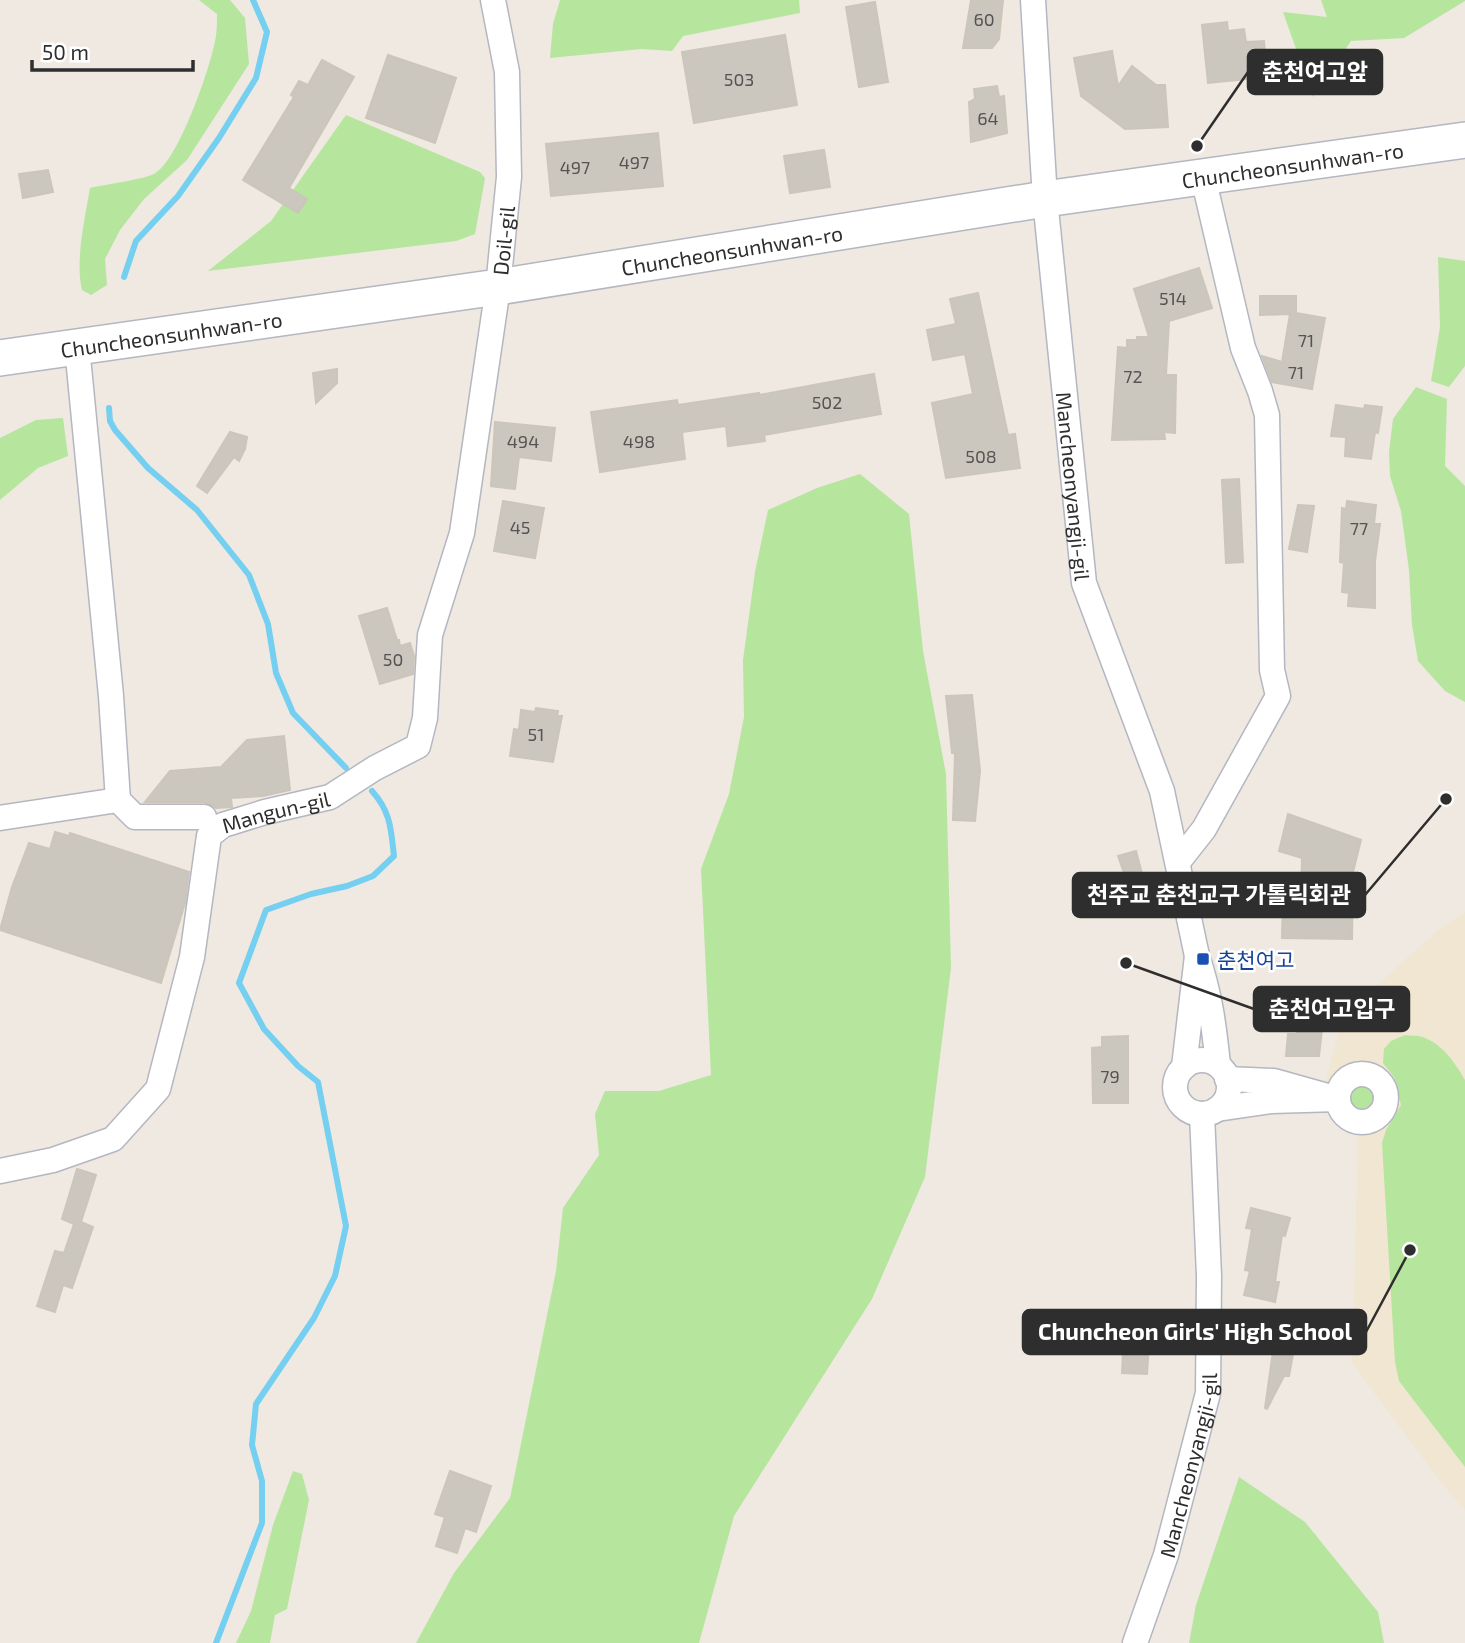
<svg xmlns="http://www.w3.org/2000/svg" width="1465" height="1643" font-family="'Exo 2','Noto Sans KR',sans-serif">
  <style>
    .education { fill: #f0e6d1 }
    .green { fill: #b6e59e }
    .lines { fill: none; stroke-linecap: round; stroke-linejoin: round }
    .stream { stroke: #75cff0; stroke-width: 6 }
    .building { fill: #cbc7bf; stroke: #cbc5ba; stroke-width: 2 }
    .street-casing { stroke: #b4b7c1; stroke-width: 27 }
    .secondary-casing { stroke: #b4b7c1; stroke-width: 38 }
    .street { stroke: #fff; stroke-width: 24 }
    .secondary { stroke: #fff; stroke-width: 35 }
    .transit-dot { fill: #1a4fb4; stroke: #fff; stroke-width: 2.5 }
    .labels { text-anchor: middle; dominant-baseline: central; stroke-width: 5; stroke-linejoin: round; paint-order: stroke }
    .number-label { font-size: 18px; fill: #555452 }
    .street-label { font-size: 21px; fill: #2e2e2e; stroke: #fff }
    .transit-label { font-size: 21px; fill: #164399; stroke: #fff; text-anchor: start }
    .leader { fill: none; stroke: #2e2e2e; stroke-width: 2.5 }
    .callout-dot { fill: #2e2e2e; stroke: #fff; stroke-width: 2.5 }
    .callout { fill: #2e2e2e; stroke: #2e2e2e; stroke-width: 2.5 }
    .callout-label { font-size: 23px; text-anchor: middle; font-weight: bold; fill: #fff }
  </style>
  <rect width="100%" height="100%" fill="#efe9e1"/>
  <path class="education" d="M1465,912V1510L1438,1478L1352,1363L1358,1136L1323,1092L1343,1016L1440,929Z"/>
  <g class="green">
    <path d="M199,0H230L245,18L249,64L187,160L144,199L120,230L105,259L107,285L91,295L82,290C75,260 85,218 90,188C107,184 141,180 154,174C179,161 212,63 216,36C217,28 217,21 217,14Z"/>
    <path d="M560,0H799L800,13L683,36L672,51L642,49L550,58L553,24Z"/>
    <path d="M1321,0H1465V1L1404,38L1351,41L1313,97L1283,12L1327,17Z"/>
    <path d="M346,115L480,172L485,178L475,234L456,241L208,271L271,221Z"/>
    <path d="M1438,257L1465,261V366L1449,387L1431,381L1440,327Z"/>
    <path d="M1416,387L1447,399L1445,466L1465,486V702L1445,691L1418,661L1412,625L1409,570L1401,511L1390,476L1389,452L1393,419Z"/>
    <path d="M63,418L68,456L38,468L0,500V438L36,420Z"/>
    <path d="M860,474L909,514L923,651L946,774L951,968L925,1177L872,1299L734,1516L699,1643H416L454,1573L510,1498L556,1271L563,1208L599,1155L595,1114L605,1091H659L711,1075L701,869L729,794L744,717L743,660L755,572L768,510L817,488Z"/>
    <path d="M1405,1035C1410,1036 1418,1035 1422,1037C1442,1043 1456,1064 1465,1080V1467L1399,1381L1395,1362L1382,1143L1386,1130L1401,1105L1394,1077L1383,1063L1384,1049L1391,1041Z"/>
    <circle cx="1363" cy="1098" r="14"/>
    <path d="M293,1471L302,1474L309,1500L287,1609L275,1615L270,1643H236L251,1611L273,1525Z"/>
    <path d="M1239,1477L1305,1522L1378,1612L1384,1643H1189L1196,1605Z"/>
  </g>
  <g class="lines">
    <g class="stream">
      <path d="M124,277L136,241L178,196L219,138L256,78L267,32L253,0"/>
      <path d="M109,408L110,421L115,430L148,468L197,510L249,575L268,624L276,673L293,713L346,768"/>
      <path d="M216,1643L262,1523V1481L252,1445L256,1404L314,1318L335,1276L346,1226L318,1082L298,1066L264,1029L239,983L266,910L311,894L347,886L373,876L394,856C391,830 391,812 372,791"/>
    </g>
  </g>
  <g class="building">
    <path d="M971,0H1003L999,39L992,48H963Z"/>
    <path d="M875,2L888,82L859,87L846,7Z"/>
    <path d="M1227,22L1228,31L1244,29L1246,42L1264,41L1267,77L1208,83L1202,25Z"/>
    <path d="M785,35L797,105L694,123L682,52Z"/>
    <path d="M1112,51L1118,86L1132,66L1156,85H1165L1168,127L1125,129L1081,96L1074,58Z"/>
    <path d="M388,55L456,78L435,143L366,118Z"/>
    <path d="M322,60L354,77L289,188L307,199L298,213L243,180L294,97L291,95L299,81L308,85Z"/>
    <path d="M997,86L999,97L1004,96L1007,133L971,142L969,102L975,99L974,89Z"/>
    <path d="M658,133L663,186L551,196L546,144Z"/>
    <path d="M824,150L830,187L790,193L784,156Z"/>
    <path d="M48,170L53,192L23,198L19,174Z"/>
    <path d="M1199,268L1212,308L1169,321L1166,375H1176L1175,433L1164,432L1165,439L1112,440L1118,347L1127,348V340H1137V337H1149L1134,289Z"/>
    <path d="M978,293L1008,435L1015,434L1020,468L946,478L932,403L973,394L965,354L933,360L927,330L956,324L950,299Z"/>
    <path d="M1260,296H1296V313L1325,318L1312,389L1272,382L1262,356L1282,362L1290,314L1260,315Z"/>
    <path d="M337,369V383L316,403L313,373Z"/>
    <path d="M874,374L881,414L764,435L765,441L728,446L726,426L682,432L685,459L600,472L591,412L677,400L678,405L759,393V395Z"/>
    <path d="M1336,405L1364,409L1365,405L1382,407L1378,433L1375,432L1371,459L1345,456L1346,437L1331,436Z"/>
    <path d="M495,422L555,428L551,461L519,457L515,489L491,486Z"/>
    <path d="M230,432L247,437L245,449L239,461L234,457L207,493L197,486Z"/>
    <path d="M1239,479L1243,562L1226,563L1222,480Z"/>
    <path d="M503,501L544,508L535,558L494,551Z"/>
    <path d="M1347,501L1376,505L1374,524H1380L1375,561V608L1348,606L1349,593L1342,592L1344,563L1340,562L1342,508L1346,509Z"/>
    <path d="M1298,505L1314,506L1307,552L1289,549Z"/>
    <path d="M387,608L397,640H399L400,646L410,643L414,656L413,674L380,684L359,616Z"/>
    <path d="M972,695L980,771L975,821L953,820L955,753H952L946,696Z"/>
    <path d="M536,708L558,711L557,716H562L553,762L510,756L514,729L519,730L521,710L535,712Z"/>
    <path d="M284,736L290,790L263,796L231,798L232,807L216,808L204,802H145L170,771L221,767L247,740Z"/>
    <path d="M1288,814L1361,840L1353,872L1352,939L1282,938L1283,899L1301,896L1302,858L1279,851Z"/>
    <path d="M55,832L69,836L70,833L189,872L185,903L161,983L0,930L12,887L29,843L50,849Z"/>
    <path d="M1136,851L1148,896L1134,901L1118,856Z"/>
    <path d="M1324,1011L1319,1056H1286L1288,1034H1297V1012Z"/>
    <path d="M1128,1036V1103H1093L1092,1048L1102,1047V1037Z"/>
    <path d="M77,1169L96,1175L81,1222L93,1227L72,1288L63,1285L55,1312L37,1306L55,1251L64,1253L74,1224L62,1219Z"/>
    <path d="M1251,1208L1290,1218L1285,1236L1282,1235L1275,1282H1279L1275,1302L1244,1295L1250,1271L1245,1270L1252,1229L1246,1228Z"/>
    <path d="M1125,1312L1151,1313L1147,1374L1122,1373Z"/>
    <path d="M1273,1351L1293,1354L1289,1376H1284L1267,1409L1265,1408Z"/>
    <path d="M450,1471L491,1486L476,1532L465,1528L457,1553L436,1546L445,1517L435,1514Z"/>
  </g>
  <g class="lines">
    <g class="street-casing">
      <g id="street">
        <path id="s1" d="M1033,0L1045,199L1084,583L1162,791L1197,956"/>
        <path d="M77,347L111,696L118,800"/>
        <path d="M0,818L118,800L135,817H204"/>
        <path d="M1178,862L1204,829L1278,696L1272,670L1267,415L1260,391L1243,348L1203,177"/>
        <circle cx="1202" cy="1087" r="27"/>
        <path d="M1184,1067L1197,956C1210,994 1214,1026 1218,1065"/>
        <circle cx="1362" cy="1098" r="24"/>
        <path d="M1217,1109L1271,1101L1338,1099L1274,1081L1227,1079"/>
        <path id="s2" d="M0,1171L53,1160L113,1139L158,1089L192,957L209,836L223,825L265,812L330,797L375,768L418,746L425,718L430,635L462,533L498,287L509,177L507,72L493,0"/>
        <path id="s3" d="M1135,1643L1166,1555L1208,1393L1209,1276L1202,1114"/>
      </g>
    </g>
    <g class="secondary-casing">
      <g id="secondary">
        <path id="s4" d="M0,358L498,287L1045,199L1465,140"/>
      </g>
    </g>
    <use href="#street" class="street"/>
    <use href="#secondary" class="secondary"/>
  </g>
  <rect class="transit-dot" x="1196" y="952" width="14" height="14" rx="3.5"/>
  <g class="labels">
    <g class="number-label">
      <text x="984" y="19">60</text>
      <text x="739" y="79">503</text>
      <text x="988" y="118">64</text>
      <text x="634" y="162">497</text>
      <text x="575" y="167">497</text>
      <text x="1173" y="298">514</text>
      <text x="1306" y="340">71</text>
      <text x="1296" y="372">71</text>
      <text x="1133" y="376">72</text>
      <text x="827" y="402">502</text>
      <text x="523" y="441">494</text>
      <text x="639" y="441">498</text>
      <text x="981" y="456">508</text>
      <text x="520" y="527">45</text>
      <text x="1359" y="528">77</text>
      <text x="393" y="659">50</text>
      <text x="536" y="734">51</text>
      <text x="1110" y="1076">79</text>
    </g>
    <g class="street-label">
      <text stroke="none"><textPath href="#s4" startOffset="1307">Chuncheonsunhwan-ro</textPath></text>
      <text stroke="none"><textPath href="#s2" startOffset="1188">Doil-gil</textPath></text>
      <text stroke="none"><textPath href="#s4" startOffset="740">Chuncheonsunhwan-ro</textPath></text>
      <text stroke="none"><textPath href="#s4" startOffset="173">Chuncheonsunhwan-ro</textPath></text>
      <text stroke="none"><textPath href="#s1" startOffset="488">Mancheonyangji-gil</textPath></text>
      <text stroke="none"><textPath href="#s2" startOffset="516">Mangun-gil</textPath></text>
      <text stroke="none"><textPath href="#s3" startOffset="186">Mancheonyangji-gil</textPath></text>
    </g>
    <g class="transit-label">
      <text x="1217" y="959">춘천여고</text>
    </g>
  </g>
  <path class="leader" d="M1197 146L1248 72M1446 799L1365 895M1126 963L1254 1009M1410 1250L1366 1332"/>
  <g class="callout-dot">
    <circle cx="1197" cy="146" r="7"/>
    <circle cx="1446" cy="799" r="7"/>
    <circle cx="1126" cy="963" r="7"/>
    <circle cx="1410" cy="1250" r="7"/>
  </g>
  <g class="callout">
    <rect x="1248" y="50" width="134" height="44" rx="7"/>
    <rect x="1073" y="873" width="292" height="44" rx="7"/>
    <rect x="1254" y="987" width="155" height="44" rx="7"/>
    <rect x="1023" y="1310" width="343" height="44" rx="7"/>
  </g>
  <g class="callout-label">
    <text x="1315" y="80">춘천여고앞</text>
    <text x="1219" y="903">천주교 춘천교구 가톨릭회관</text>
    <text x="1332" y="1017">춘천여고입구</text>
    <text x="1195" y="1340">Chuncheon Girls' High School</text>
  </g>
  <path d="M32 60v10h161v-10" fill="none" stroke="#2e2e2e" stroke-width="3.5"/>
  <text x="42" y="60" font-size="21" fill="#2e2e2e" stroke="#ffffff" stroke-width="5" paint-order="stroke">50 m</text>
</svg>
